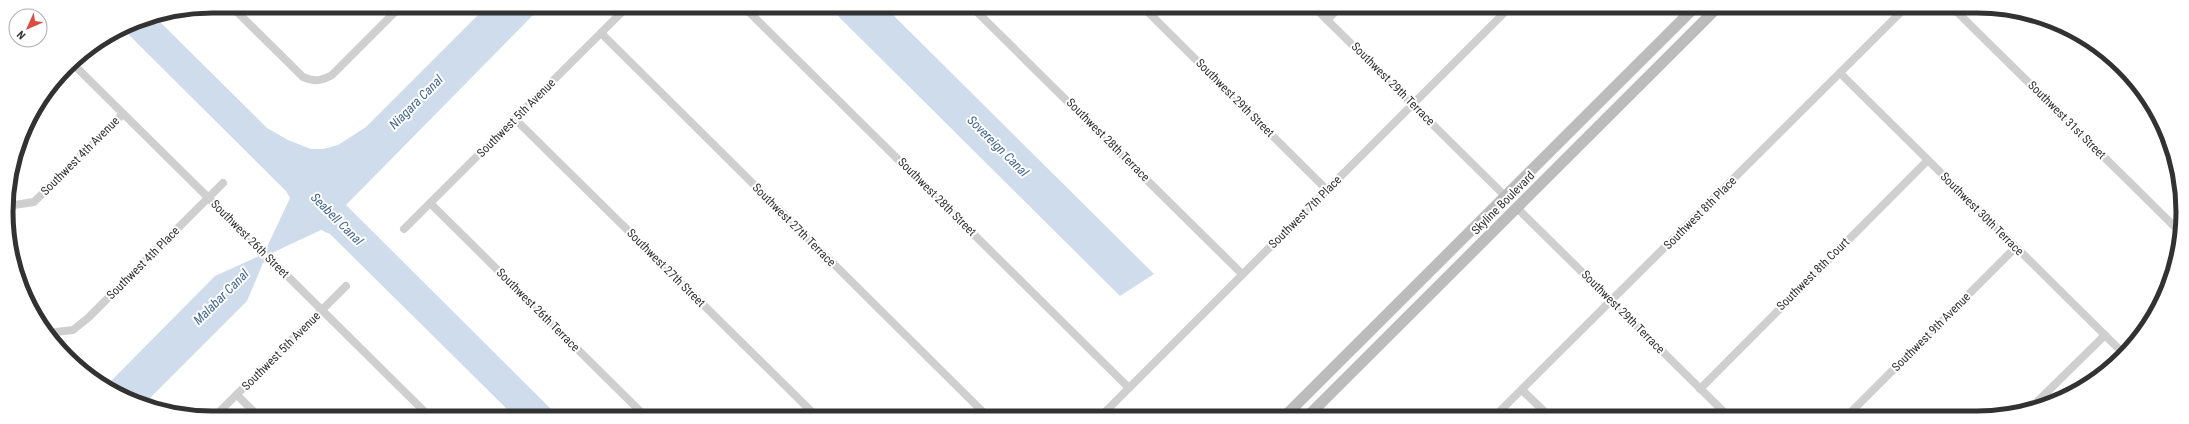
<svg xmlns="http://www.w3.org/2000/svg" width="2189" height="424" font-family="'Roboto Condensed',sans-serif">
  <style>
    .water { fill: #cfdcec }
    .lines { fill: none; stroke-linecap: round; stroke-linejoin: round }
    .street { stroke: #cfcfcf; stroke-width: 8 }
    .secondary { stroke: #bcbcbc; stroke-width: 11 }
    .labels { text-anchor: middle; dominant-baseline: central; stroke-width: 4; stroke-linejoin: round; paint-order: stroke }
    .street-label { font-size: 12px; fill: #323232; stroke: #fff }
    .water-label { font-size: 13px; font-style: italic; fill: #436791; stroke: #fff }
    .rim { fill: none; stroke: #323232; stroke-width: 5 }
  </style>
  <rect width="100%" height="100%" fill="#fff"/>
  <g class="water">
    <path d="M487,6H542L346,205L559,417L514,416L330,234L321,230L274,252L263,263L247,301L145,403L109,391L105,387L215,276L257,257L267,247L290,198L286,191L123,29L133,22L155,17L267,128L288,140L311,149H323L338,145L366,127Z"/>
    <path d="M829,7H885L1154,274L1120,296Z"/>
  </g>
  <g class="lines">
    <g class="street">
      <path d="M231,6L303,77C315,82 321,81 332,75L401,6"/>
      <path d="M744,7L1129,388"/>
      <path d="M972,7L1242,274"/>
      <path d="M1143,7L1326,189"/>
      <path d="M1314,7L1505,196"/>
      <path d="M1953,8L2181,233"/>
      <path d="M1327,20L1340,7"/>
      <path d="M601,33L988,417"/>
      <path d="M72,63L429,416"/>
      <path d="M1840,73L2125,355"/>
      <path d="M515,119L817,417"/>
      <path d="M430,203L646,417"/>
      <path d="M14,205L34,202L123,114"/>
      <path d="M1517,208L1729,417"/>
      <path d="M404,229L628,6"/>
      <path d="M56,332L73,330L88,318L223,183"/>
      <path d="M1700,389L1928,160"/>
      <path d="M1522,390L1550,417"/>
      <path d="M237,395L258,416"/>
      <path d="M2033,406L2105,335"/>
      <path d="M215,416L346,286"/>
      <path d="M1100,417L1510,7"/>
      <path d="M1494,417L1905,8"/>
      <path d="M1846,417L2016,247"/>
    </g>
    <g class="secondary">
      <path d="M1284,417L1695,7"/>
      <path d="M1307,417L1718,7"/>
    </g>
  </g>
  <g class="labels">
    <g class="street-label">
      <text transform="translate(1393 84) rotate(45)">Southwest 29th Terrace</text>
      <text transform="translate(1235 98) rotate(45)">Southwest 29th Street</text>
      <text transform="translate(516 118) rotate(-45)">Southwest 5th Avenue</text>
      <text transform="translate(2067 120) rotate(45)">Southwest 31st Street</text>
      <text transform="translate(1108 140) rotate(45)">Southwest 28th Terrace</text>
      <text transform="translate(80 156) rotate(-45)">Southwest 4th Avenue</text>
      <text transform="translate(937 197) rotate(45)">Southwest 28th Street</text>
      <text transform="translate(1503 203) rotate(-45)">Skyline Boulevard</text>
      <text transform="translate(1305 212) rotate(-45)">Southwest 7th Place</text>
      <text transform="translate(1700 213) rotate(-45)">Southwest 8th Place</text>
      <text transform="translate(1982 214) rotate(45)">Southwest 30th Terrace</text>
      <text transform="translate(794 225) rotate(45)">Southwest 27th Terrace</text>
      <text transform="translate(250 239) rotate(45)">Southwest 26th Street</text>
      <text transform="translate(143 263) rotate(-45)">Southwest 4th Place</text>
      <text transform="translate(666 268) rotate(45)">Southwest 27th Street</text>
      <text transform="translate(1813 274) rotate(-45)">Southwest 8th Court</text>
      <text transform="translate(538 310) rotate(45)">Southwest 26th Terrace</text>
      <text transform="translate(1623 312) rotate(45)">Southwest 29th Terrace</text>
      <text transform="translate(1931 332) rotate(-45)">Southwest 9th Avenue</text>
      <text transform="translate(281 351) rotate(-45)">Southwest 5th Avenue</text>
    </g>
    <g class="water-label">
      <text transform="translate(416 102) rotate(-45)">Niagara Canal</text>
      <text transform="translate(998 146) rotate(45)">Sovereign Canal</text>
      <text transform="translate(337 219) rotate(45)">Seabell Canal</text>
      <text transform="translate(221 297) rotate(-45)">Malabar Canal</text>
    </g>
  </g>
  <path d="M0 0H2189V424H0ZM212 13H1977A199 199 0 0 1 2176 212V212A199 199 0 0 1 1977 411H212A199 199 0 0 1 13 212V212A199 199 0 0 1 212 13Z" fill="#fff" fill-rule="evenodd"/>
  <path class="rim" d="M212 13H1977A199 199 0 0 1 2176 212V212A199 199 0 0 1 1977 411H212A199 199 0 0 1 13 212V212A199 199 0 0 1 212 13Z"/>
  <g transform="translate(28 28) rotate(225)"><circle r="19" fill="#ffffff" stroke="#adadad"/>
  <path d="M0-3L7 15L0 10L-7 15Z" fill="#dd4c40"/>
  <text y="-6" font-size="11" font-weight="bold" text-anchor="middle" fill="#323232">N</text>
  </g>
</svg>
